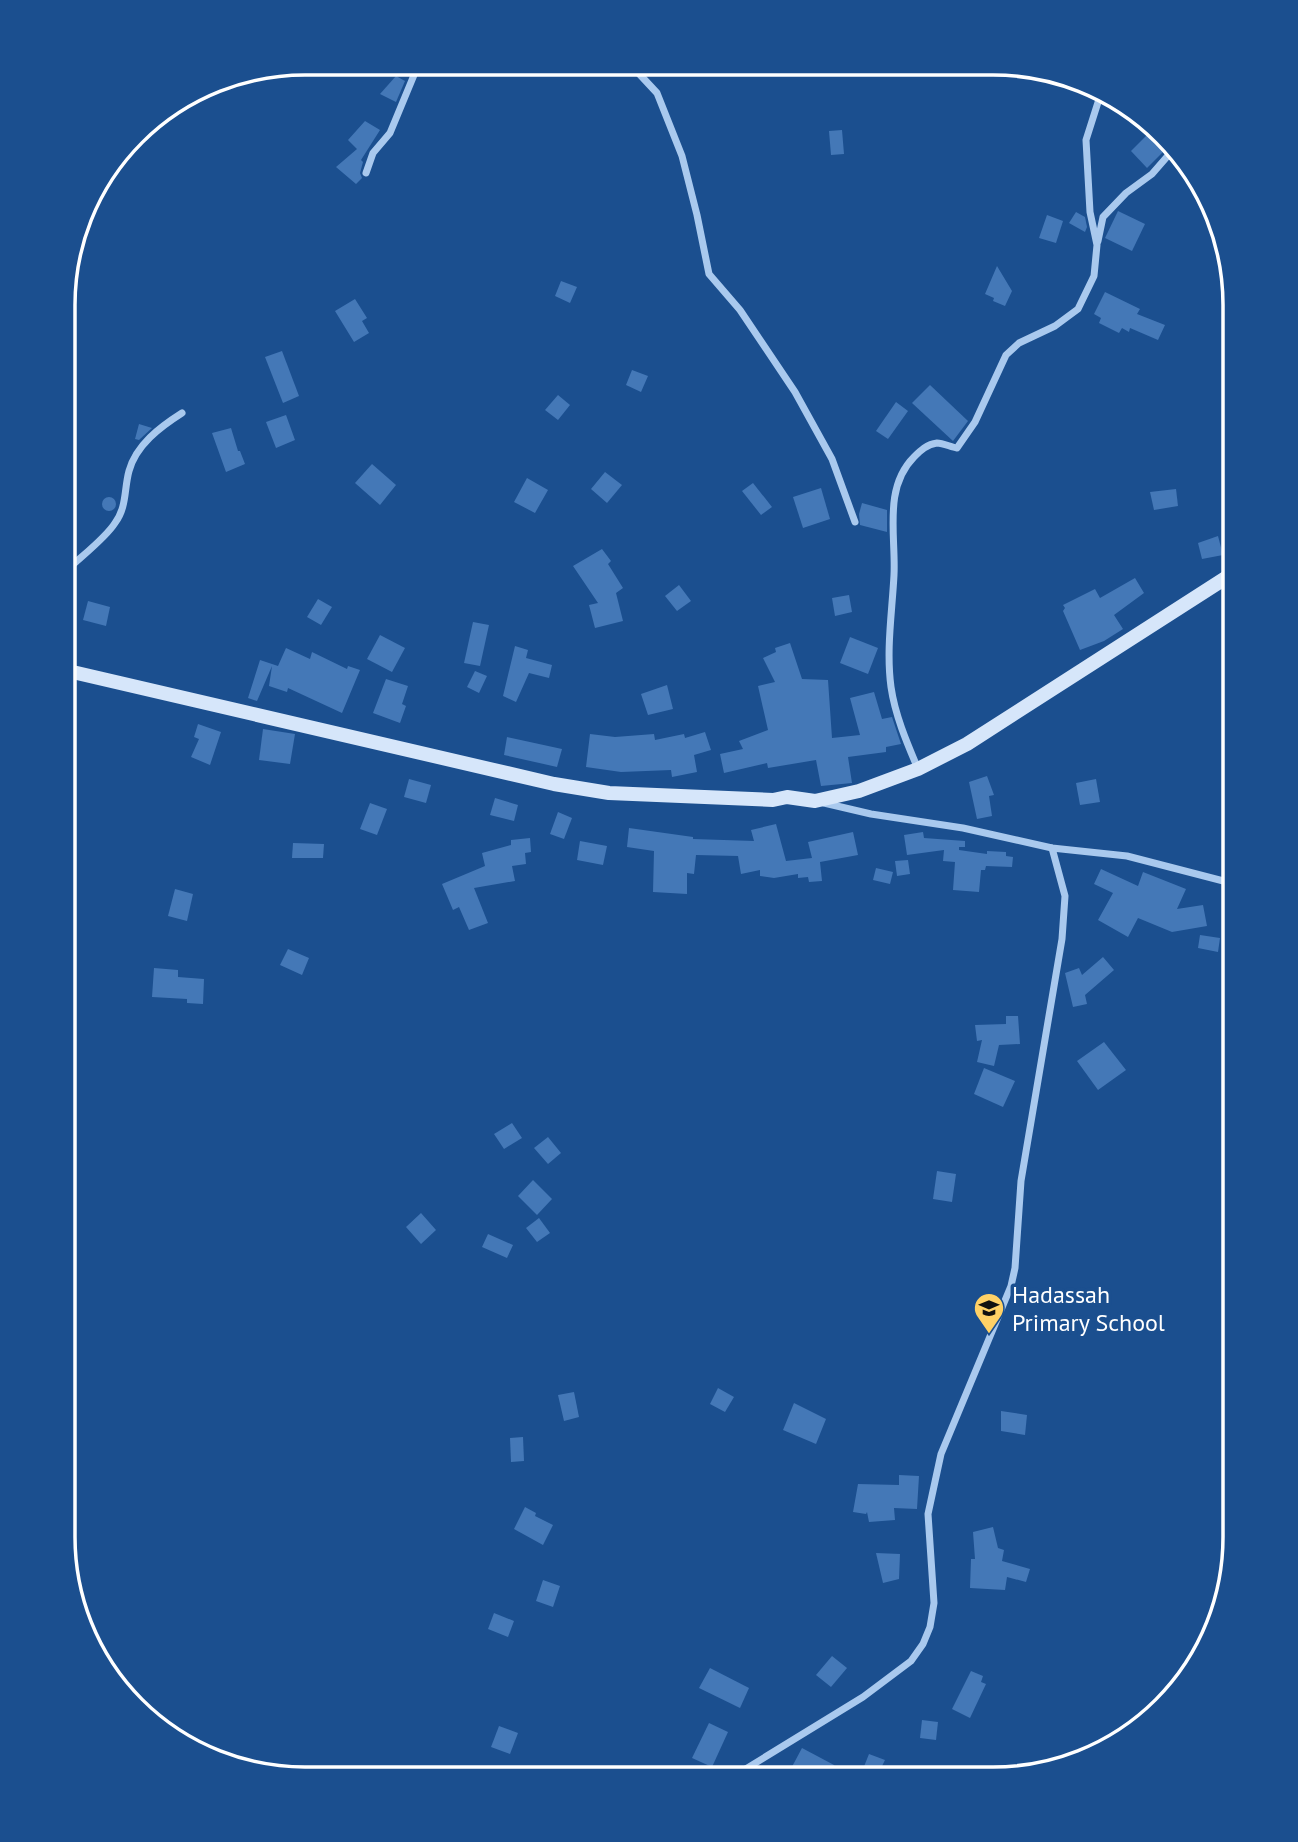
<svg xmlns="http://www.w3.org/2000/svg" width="1298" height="1842" font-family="'PT Sans',sans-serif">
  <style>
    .building { fill: #4478b7 }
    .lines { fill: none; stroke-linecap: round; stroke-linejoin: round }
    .street { stroke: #a9c9ee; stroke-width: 7 }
    .secondary { stroke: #d6e6fa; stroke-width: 14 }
    .labels { text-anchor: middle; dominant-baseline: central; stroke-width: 7; stroke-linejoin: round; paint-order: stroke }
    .poi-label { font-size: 24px; fill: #fff; stroke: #1b4f8f; text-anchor: start }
    .rim { fill: none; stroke: #fff; stroke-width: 3.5 }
  </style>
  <rect width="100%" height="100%" fill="#1b4f8f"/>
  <g class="building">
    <path d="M396,76L405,81L396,102L380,94Z"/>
    <path d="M365,121L380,130L361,160L363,162L360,173L362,178L356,184L336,167L357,149L348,140Z"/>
    <path d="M1153,129L1168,147L1147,168L1131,151Z"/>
    <path d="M842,130L844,154L831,155L829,131Z"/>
    <path d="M1118,211L1145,224L1132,251L1105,238Z"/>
    <path d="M1076,212L1085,217L1087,227L1085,232L1069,223Z"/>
    <path d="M1047,215L1063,221L1056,243L1039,238Z"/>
    <path d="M997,266L1012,291L1005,306L993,301L994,298L985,294Z"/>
    <path d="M561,281L577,287L570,303L555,296Z"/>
    <path d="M1105,292L1140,309L1137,314L1165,325L1158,340L1130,328L1129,332L1122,328L1119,333L1099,323L1101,318L1094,314Z"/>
    <path d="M355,299L367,318L362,321L369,333L354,342L335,311Z"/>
    <path d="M282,351L299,396L283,403L265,357Z"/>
    <path d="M632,370L648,376L641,392L626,385Z"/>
    <path d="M930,385L968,421L953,441L912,403Z"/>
    <path d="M558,395L570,405L558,420L545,410Z"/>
    <path d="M896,402L908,411L888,439L876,431Z"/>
    <path d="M286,415L295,440L276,448L266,422Z"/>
    <path d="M139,424L152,428L139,440L135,439Z"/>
    <path d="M231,428L238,451H240L245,464L226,472L212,433Z"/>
    <path d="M372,464L396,485L380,505L355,483Z"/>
    <path d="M605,472L622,485L607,503L591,489Z"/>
    <path d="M527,478L548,490L535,513L514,502Z"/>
    <path d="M753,483L772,507L761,515L742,491Z"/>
    <path d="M821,488L830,519L803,528L793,497Z"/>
    <path d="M1176,489L1178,506L1154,510L1150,492Z"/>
    <circle cx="109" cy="504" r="7"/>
    <path d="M862,503L887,510V532L860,525L859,514Z"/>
    <path d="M1218,536L1223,555L1202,559L1198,543Z"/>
    <path d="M602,549L611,561L608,564L623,588L616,593L623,621L595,628L589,605L598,603L573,566Z"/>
    <path d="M1135,578L1144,593L1114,615L1123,629L1104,641L1080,650L1063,611L1065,608L1063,605L1095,589L1100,598Z"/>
    <path d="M679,585L691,601L677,611L665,596Z"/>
    <path d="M849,595L852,612L835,616L832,598Z"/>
    <path d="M318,599L332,607L321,625L307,617Z"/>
    <path d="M88,601L110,607L106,626L83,620Z"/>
    <path d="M473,622L489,625L480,666L464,663Z"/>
    <path d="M380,635L405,648L392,672L367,659Z"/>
    <path d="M850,637L878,648L868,674L840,663Z"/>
    <path d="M790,643L802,679L828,680L832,738L860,735L850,698L874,692L882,719L892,717L901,744L886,747V752L848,757L852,783L821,786L816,760L768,768L767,763L724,773L720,754L743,749L739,741L768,730L758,686L775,682L763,658L776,652L775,648Z"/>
    <path d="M515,646L528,650L526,658L552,665L549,678L529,673L516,702L503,696Z"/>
    <path d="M286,648L310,659L312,652L347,669L348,666L360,670L342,713L288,688L287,692L269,686L272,666L257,701L248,698L260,660L278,666Z"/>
    <path d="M475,671L487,676L479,693L467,687Z"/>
    <path d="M386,679L408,686L402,704L406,706L400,723L373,713Z"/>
    <path d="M667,685L673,709L648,715L641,694Z"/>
    <path d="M198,724L221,732L210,765L191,757L199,739L194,737Z"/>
    <path d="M263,729L295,734L290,764L259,760Z"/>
    <path d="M705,732L711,750L694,755L697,772L672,777L671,770L621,772L586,767L590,734L615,737L654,734L655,740L684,734L685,738Z"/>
    <path d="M507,737L562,749L557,767L504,755Z"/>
    <path d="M987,776L994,795L989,796L992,816L977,819L969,782Z"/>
    <path d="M409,779L431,785L426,803L404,797Z"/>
    <path d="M1096,779L1100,802L1080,805L1076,783Z"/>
    <path d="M495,798L518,805L514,821L490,815Z"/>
    <path d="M370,803L387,809L377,835L360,829Z"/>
    <path d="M558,812L572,818L564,839L550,834Z"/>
    <path d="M776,824L786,861L812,858L808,842L853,832L858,855L820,862L822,881L809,882L808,877L798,878V874L774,878L760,876V870L741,874L738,856L696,855L694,874L687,873V894L653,892L654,851L627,847L629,828L693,837V839L754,841L751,830Z"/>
    <path d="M923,832L924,838L965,841V847H959V850L987,854V851L1006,852V856L1013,857L1012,867L986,866L985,870H981L979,892L953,890L955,862L943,861L944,850L907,855L904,835Z"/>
    <path d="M530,838L531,852L525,853L526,864L512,866L515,881L474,888L488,923L469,930L459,907L453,910L442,884L485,866L482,853L511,845V840Z"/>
    <path d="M580,841L607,846L603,865L577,860Z"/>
    <path d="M293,843L324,844L323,858H292Z"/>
    <path d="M908,860L910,874L897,876L895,861Z"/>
    <path d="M876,868L893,872L890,884L873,880Z"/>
    <path d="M1101,869L1138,886L1143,872L1186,889L1177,909L1203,905L1207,926L1172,932L1138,918L1128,937L1098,920L1113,893L1094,884Z"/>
    <path d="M175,889L193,894L187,921L168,916Z"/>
    <path d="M1200,935L1220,938L1218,952L1198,948Z"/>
    <path d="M288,949L309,958L302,975L280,965Z"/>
    <path d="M1103,957L1114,970L1085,995L1087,1004L1073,1007L1065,973L1079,968L1082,975Z"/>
    <path d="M154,968L178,970V977L204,979L203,1004L187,1003V999L152,997Z"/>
    <path d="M1006,1016H1018L1020,1044L999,1045L994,1066L977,1062L982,1040L977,1041L975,1025L1006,1024Z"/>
    <path d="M1104,1042L1126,1070L1098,1090L1077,1061Z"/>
    <path d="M984,1068L1015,1081L1003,1107L974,1094Z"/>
    <path d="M512,1123L522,1138L504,1149L494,1134Z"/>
    <path d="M548,1137L561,1153L548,1164L534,1148Z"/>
    <path d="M937,1171L956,1174L952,1202L933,1199Z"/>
    <path d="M533,1180L552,1199L537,1215L518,1196Z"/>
    <path d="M421,1213L436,1230L421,1244L406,1227Z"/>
    <path d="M539,1218L550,1233L537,1242L526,1228Z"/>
    <path d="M488,1234L513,1245L507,1258L482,1247Z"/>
    <path d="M718,1388L734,1397L725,1412L710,1404Z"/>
    <path d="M574,1392L579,1417L564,1421L558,1395Z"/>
    <path d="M794,1403L826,1419L816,1444L783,1430Z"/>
    <path d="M1001,1411L1027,1415L1025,1435L1001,1431Z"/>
    <path d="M523,1437L524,1461L511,1462L510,1438Z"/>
    <path d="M899,1475L919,1476L917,1509L894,1508L895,1520L869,1522L867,1512L866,1514L853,1512L858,1484L899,1485Z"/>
    <path d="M525,1507L536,1513L535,1516L553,1525L543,1545L514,1529Z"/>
    <path d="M993,1527L998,1548L1004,1550L1002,1561L1030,1569L1026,1582L1007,1577L1005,1590L970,1588L971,1559H975L973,1532Z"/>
    <path d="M876,1553L900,1554L899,1579L883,1583Z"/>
    <path d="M543,1580L560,1586L553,1607L536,1601Z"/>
    <path d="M494,1613L514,1621L508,1637L488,1629Z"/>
    <path d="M832,1656L847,1668L831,1687L816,1675Z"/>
    <path d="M710,1668L749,1688L740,1708L699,1688Z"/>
    <path d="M971,1671L983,1676L981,1682L986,1684L970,1718L952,1709Z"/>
    <path d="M922,1720L938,1722L936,1740L920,1738Z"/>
    <path d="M709,1723L728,1732L712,1767L692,1758Z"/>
    <path d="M499,1726L518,1733L510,1754L491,1747Z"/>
    <path d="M802,1748L834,1765L841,1779L786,1778Z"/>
    <path d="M869,1754L885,1760L882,1766L908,1779H859Z"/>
  </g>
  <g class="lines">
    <g class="street">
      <path d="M630,64L657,93L682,156L697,215L709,274L740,310L795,392L832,459L855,522"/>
      <path d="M366,173L373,153L390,133L419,63"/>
      <path d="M1098,241L1103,217L1126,193L1152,174L1172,151"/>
      <path d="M65,572C79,558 105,539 115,523C127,507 124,489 129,471C136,445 160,427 182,413"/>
      <path d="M918,769C907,743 895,715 891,687C886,650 892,613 894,575C896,536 883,488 914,457C920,451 927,444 937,443C943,443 951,447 957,448L975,422L1006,355L1019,343L1055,326L1078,309L1094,276L1097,245L1090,212L1086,140L1100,96"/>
      <path d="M824,803L871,814L963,828L1052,848L1127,856L1235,884"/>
      <path d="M731,1778L863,1697L911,1661L923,1644L930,1627L934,1603L928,1514L941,1454L1011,1286L1015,1268L1021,1181L1062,939L1065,896L1052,848"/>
    </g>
    <path class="secondary" d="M64,670L554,784L609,793L773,800L787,797L815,801L859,791L918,769L967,744L1235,572"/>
  </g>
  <defs>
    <g id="school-pin" transform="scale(1.575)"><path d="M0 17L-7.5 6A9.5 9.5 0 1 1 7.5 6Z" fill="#ffd166" stroke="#1b4f8f"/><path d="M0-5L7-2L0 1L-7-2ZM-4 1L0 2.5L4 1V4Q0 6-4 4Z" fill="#111"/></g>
  </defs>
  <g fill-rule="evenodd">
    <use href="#school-pin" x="989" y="1308"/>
  </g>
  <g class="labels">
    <g class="poi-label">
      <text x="1012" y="1294">Hadassah<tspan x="1012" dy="28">Primary School</tspan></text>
    </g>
  </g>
  <path d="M0 0H1298V1842H0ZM305 75H993A230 230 0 0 1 1223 305V1537A230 230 0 0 1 993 1767H305A230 230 0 0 1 75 1537V305A230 230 0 0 1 305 75Z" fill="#1b4f8f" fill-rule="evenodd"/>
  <path class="rim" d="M305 75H993A230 230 0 0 1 1223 305V1537A230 230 0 0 1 993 1767H305A230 230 0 0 1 75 1537V305A230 230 0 0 1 305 75Z"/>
</svg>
